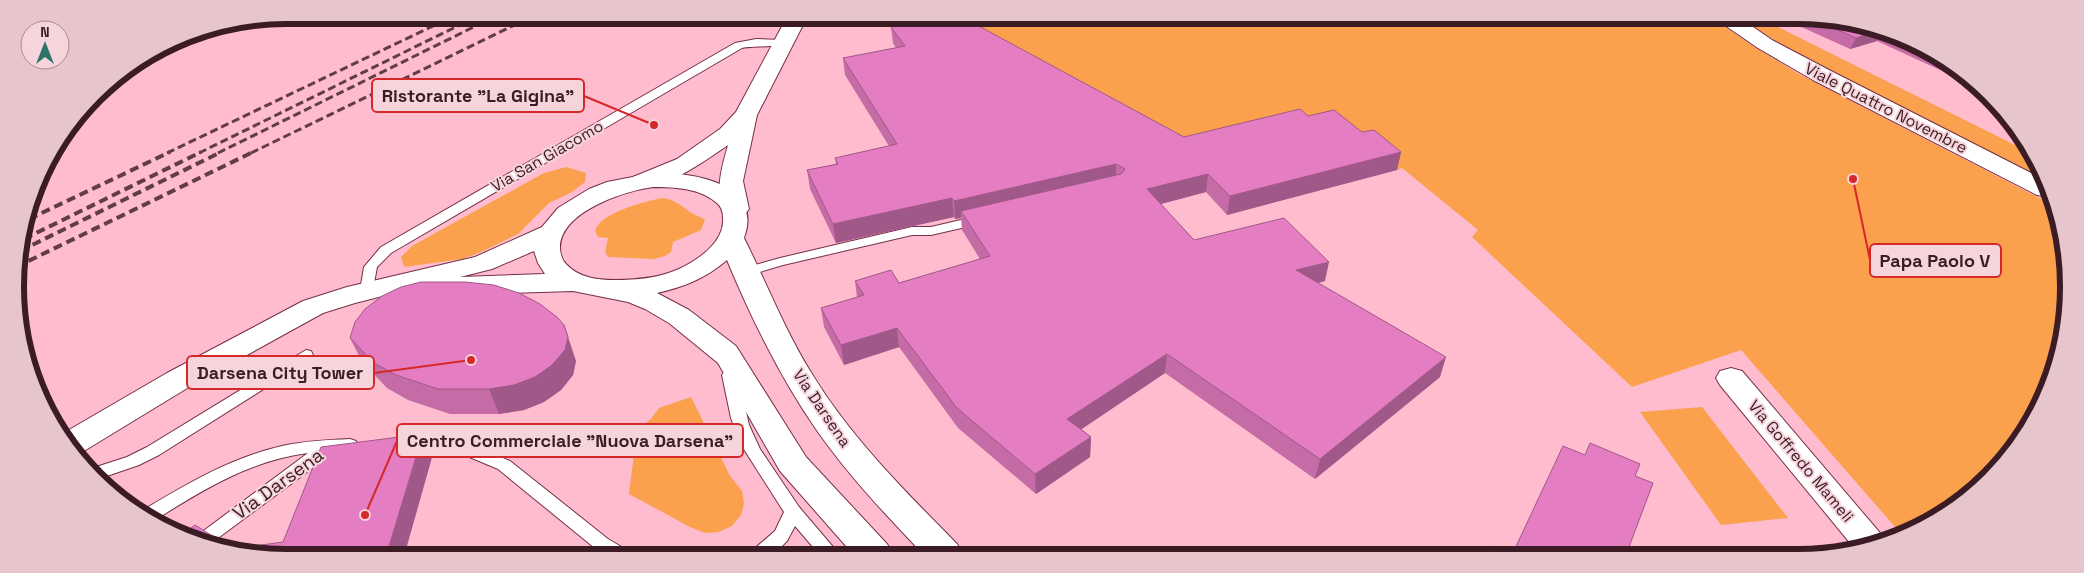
<svg xmlns="http://www.w3.org/2000/svg" width="2084" height="573" font-family="'Space Grotesk',sans-serif">
  <style>
    .green { fill: #fba14d }
    .lines { fill: none; stroke-linecap: round; stroke-linejoin: round }
    .service-casing { stroke: #753047; stroke-width: 2 }
    .minor-casing { stroke: #753047; stroke-width: 2 }
    .tertiary-casing { stroke: #753047; stroke-width: 2 }
    .secondary-casing { stroke: #753047; stroke-width: 2 }
    .service { fill: #fff; fill-rule: evenodd }
    .minor { fill: #fff; fill-rule: evenodd }
    .tertiary { fill: #fff; fill-rule: evenodd }
    .secondary { fill: #fff; fill-rule: evenodd }
    .rail-far1 { stroke: #623c47; stroke-width: 3; stroke-dasharray: 8 4; stroke-linecap: butt }
    .rail { stroke: #623c47; stroke-width: 4; stroke-dasharray: 9 5; stroke-linecap: butt }
    .wall { fill: #c56ca7 }
    .shaded-wall { fill: #a05888 }
    .building { fill: #e57dc2; stroke: #a05888 }
    .labels { text-anchor: middle; dominant-baseline: central; stroke-width: 4; stroke-linejoin: round; paint-order: stroke }
    .street-label { font-size: 16px; fill: #3b1c25; stroke: #f6d4dc }
    .near-street-label { font-size: 19px; fill: #3b1c25; stroke: #f6d4dc }
    .rim { fill: none; stroke: #3b1c25; stroke-width: 6 }
    .leader { fill: none; stroke: #d62828; stroke-width: 2 }
    .callout-dot { fill: #d62828; stroke: #f6d4dc; stroke-width: 2 }
    .callout { fill: #f6d4dc; stroke: #d62828; stroke-width: 2 }
    .callout-label { font-size: 18px; text-anchor: middle; font-weight: bold; fill: #3b1c25 }
  </style>
  <rect width="100%" height="100%" fill="#ffbcce"/>
  <g class="green">
    <path d="M1011,17L1715,20L1753,46L1799,74L2051,204L2064,233V339L2033,422L1989,479L1917,530L1902,535L1741,350L1632,387L1472,237L1478,230L1402,168L1397,170L1370,148L1193,161L962,31Z"/>
    <path d="M1746,20H1771L1778,27L2031,153L2042,181L1830,73L1758,30Z"/>
    <path d="M566,167L586,173L585,182L572,192L549,203L518,234L481,252L462,259L404,267L401,257L412,246L544,173Z"/>
    <path d="M663,198C675,200 681,205 690,212C694,215 700,216 705,220L701,230L673,242L671,252L665,256L654,259L608,257L605,252L608,238L598,237L595,231C599,213 646,201 663,198Z"/>
    <path d="M691,397L730,476L742,491L744,504L741,515L732,526L719,532L705,533L690,527L629,494L637,429L650,420L659,408Z"/>
    <path d="M1702,407L1788,518L1721,525L1640,412Z"/>
  </g>
  <g class="lines">
    <g class="service-casing">
      <g id="service">
        <path d="M756,39L782,40L787,43C782,47 752,46 742,48L391,253L377,267L372,294H362L360,291L364,267L381,247L735,43Z"/>
        <path d="M978,216L983,217L984,220L983,223L931,235H912L783,265L746,276L739,272L741,269L780,258L912,227H931Z"/>
        <path d="M306,350L311,351L313,355L311,359L159,455L139,465L101,478L90,469L127,457L147,447Z"/>
        <path d="M730,370L735,371L738,375L749,425L760,449L799,507L839,554H819L795,526L787,541L774,554H751L754,549L775,531L784,512L740,443L731,418L722,375L725,371Z"/>
        <path d="M409,437L462,441L510,461L608,539L625,549L628,554L603,553L596,549L498,469L460,453L403,447L401,443L403,439Z"/>
        <path d="M350,439L356,441L358,445L356,449L334,452L210,544L194,538L308,453C251,460 200,491 152,522L140,512C185,485 230,458 282,446C304,441 327,440 350,439Z"/>
      </g>
    </g>
    <g class="minor-casing">
      <g id="minor">
        <path d="M1720,20H1743L1772,40L1829,70L2041,178L2049,197L2037,195L1813,80L1758,48L1723,24Z"/>
        <path d="M1731,368L1742,371L1886,540L1855,549L1720,385L1716,378L1720,371Z"/>
      </g>
    </g>
    <g class="tertiary-casing">
      <path id="tertiary" d="M787,17H807L757,115L743,181L749,209L745,214L736,217L727,214C713,194 722,167 728,145C706,160 660,194 633,187L630,182L633,177L677,159L720,129L736,112Z"/>
    </g>
    <g class="secondary-casing">
      <path id="secondary" d="M653,173C693,172 764,183 744,238C767,284 785,331 812,374C851,438 905,491 957,544L963,554H923C886,515 849,476 818,432C781,379 752,320 727,260C706,278 684,287 657,293L689,310L736,346L806,457L887,544L893,554H853L780,471L718,363L669,323L645,309L628,302L573,291L443,295L433,292L429,286L430,284L355,303L323,313L189,387L79,454L75,456L71,452L62,434L167,373L303,301L347,287L475,257L542,227L558,208L589,189L607,182ZM653,187C675,187 701,188 718,204C722,208 723,213 723,218C725,242 698,260 679,269C659,278 637,280 615,280C598,280 579,278 566,264C562,260 560,253 560,247C561,211 625,191 653,187ZM534,251L538,263L545,274L460,277L492,269Z"/>
    </g>
    <use href="#service" class="service"/>
    <use href="#minor" class="minor"/>
    <use href="#tertiary" class="tertiary"/>
    <use href="#secondary" class="secondary"/>
    <g class="rail-far1">
      <path d="M167,153L454,16"/>
      <path d="M199,153L478,16"/>
      <path d="M218,153L496,16"/>
      <path d="M251,153L533,16"/>
    </g>
    <g class="rail">
      <path d="M29,219L170,152"/>
      <path d="M24,239L201,152"/>
      <path d="M20,251L221,152"/>
      <path d="M16,267L253,152"/>
    </g>
  </g>
  <g class="wall">
    <path d="M1786,20H1850L1948,61L1961,73L1953,76L1877,41L1850,49Z"/>
    <path d="M891,27L1184,137L1308,116L1362,132L1401,152L1397,170L1227,215L1206,192L1160,204L1194,240L1325,281L1318,283L1440,377L1315,479L1165,373L1081,429L1091,437L1090,457L1036,494L958,428L899,347L844,365L824,327L821,308L857,297L855,281L899,283L980,259L962,230L961,218L955,219L954,217L836,243L810,189L807,170L836,164L835,158L889,146L845,75L843,58L896,48L893,43Z"/>
    <path d="M350,338L576,361L573,375L561,390L544,402L524,410L499,414H450L408,400L387,388L362,362Z"/>
  </g>
  <g class="shaded-wall">
    <path d="M1877,31L1881,33L1877,41L1850,49L1856,38Z"/>
    <path d="M1957,69L1961,73L1953,76Z"/>
    <path d="M1401,152L1397,170L1227,215L1230,196Z"/>
    <path d="M1116,164V182L961,211V218L955,219L954,201Z"/>
    <path d="M1208,174L1206,192L1146,208L1147,189Z"/>
    <path d="M952,198L954,217L836,243L833,224Z"/>
    <path d="M1329,262L1325,281L1293,289L1296,270Z"/>
    <path d="M564,325L576,361L573,375L561,390L544,402L524,410L499,414L489,389Z"/>
    <path d="M897,328L899,347L844,365L841,345Z"/>
    <path d="M1167,354L1165,373L1067,439V419Z"/>
    <path d="M1446,357L1440,377L1315,479L1320,459Z"/>
    <path d="M423,434L433,454L405,553H387Z"/>
    <path d="M1091,437L1090,457L1036,494L1035,474Z"/>
  </g>
  <g class="building">
    <path d="M941,17H962L1184,137L1300,109L1308,116L1334,110L1362,132L1374,130L1401,152L1230,196L1208,174L1147,189L1194,240L1284,218L1329,262L1296,270L1446,357L1320,459L1167,354L1067,419L1091,437L1035,474L957,408L897,328L841,345L821,308L864,295L855,281L891,270L899,283L990,256L961,211L1121,174L1125,169L1116,164L954,201L952,198L833,224L807,170L838,164L835,158L897,144L843,58L905,46L891,27Z"/>
    <path d="M1816,20H1850L1877,31L1856,38Z"/>
    <path d="M421,282H465L494,285L519,293L540,304L557,317L564,325L568,337L565,350L552,365L535,377L514,385L489,389H438L396,375L374,363L350,338L355,322L365,309L382,296L401,287Z"/>
    <path d="M423,434L387,553H234L183,534L195,525L233,549L283,542L321,447Z"/>
    <path d="M1590,443L1640,464L1635,476L1653,483L1626,555H1512L1563,446L1585,455Z"/>
    <path d="M1490,546L1510,555H1486Z"/>
    <path d="M591,548L600,553H557Z"/>
  </g>
  <g class="labels">
    <g class="street-label">
      <text transform="translate(1886 108) rotate(27)">Viale Quattro Novembre</text>
      <text transform="translate(547 156) rotate(-30)">Via San Giacomo</text>
      <text transform="translate(822 408) rotate(56)">Via Darsena</text>
      <text transform="translate(1801 461) rotate(50)">Via Goffredo Mameli</text>
    </g>
    <g class="near-street-label">
      <text transform="translate(278 484) rotate(-36)">Via Darsena</text>
    </g>
  </g>
  <path d="M0 0H2084V573H0ZM286 24H1798A262 262 0 0 1 2060 286V287A262 262 0 0 1 1798 549H286A262 262 0 0 1 24 287V286A262 262 0 0 1 286 24Z" fill="#e7c5cd" fill-rule="evenodd"/>
  <path class="rim" d="M286 24H1798A262 262 0 0 1 2060 286V287A262 262 0 0 1 1798 549H286A262 262 0 0 1 24 287V286A262 262 0 0 1 286 24Z"/>
  <path class="leader" d="M654 125L584 96M1853 179L1870 260M471 360L374 373M365 515L397 441"/>
  <g class="callout-dot">
    <circle cx="654" cy="125" r="5"/>
    <circle cx="1853" cy="179" r="5"/>
    <circle cx="471" cy="360" r="5"/>
    <circle cx="365" cy="515" r="5"/>
  </g>
  <g class="callout">
    <rect x="372" y="79" width="212" height="33" rx="5"/>
    <rect x="1870" y="244" width="131" height="33" rx="5"/>
    <rect x="187" y="356" width="187" height="33" rx="5"/>
    <rect x="397" y="424" width="346" height="33" rx="5"/>
  </g>
  <g class="callout-label">
    <text x="478" y="102">Ristorante "La Gigina"</text>
    <text x="1935" y="267">Papa Paolo V</text>
    <text x="280" y="379">Darsena City Tower</text>
    <text x="570" y="447">Centro Commerciale "Nuova Darsena"</text>
  </g>
  <g transform="translate(45 45)"><circle r="24" fill="#f6d4dc" stroke="#ab8a93"/>
  <path d="M0-4L9 19L0 12L-9 19Z" fill="#2d7368"/>
  <text y="-8" font-size="14" font-weight="bold" text-anchor="middle" fill="#3b1c25">N</text>
  </g>
</svg>
